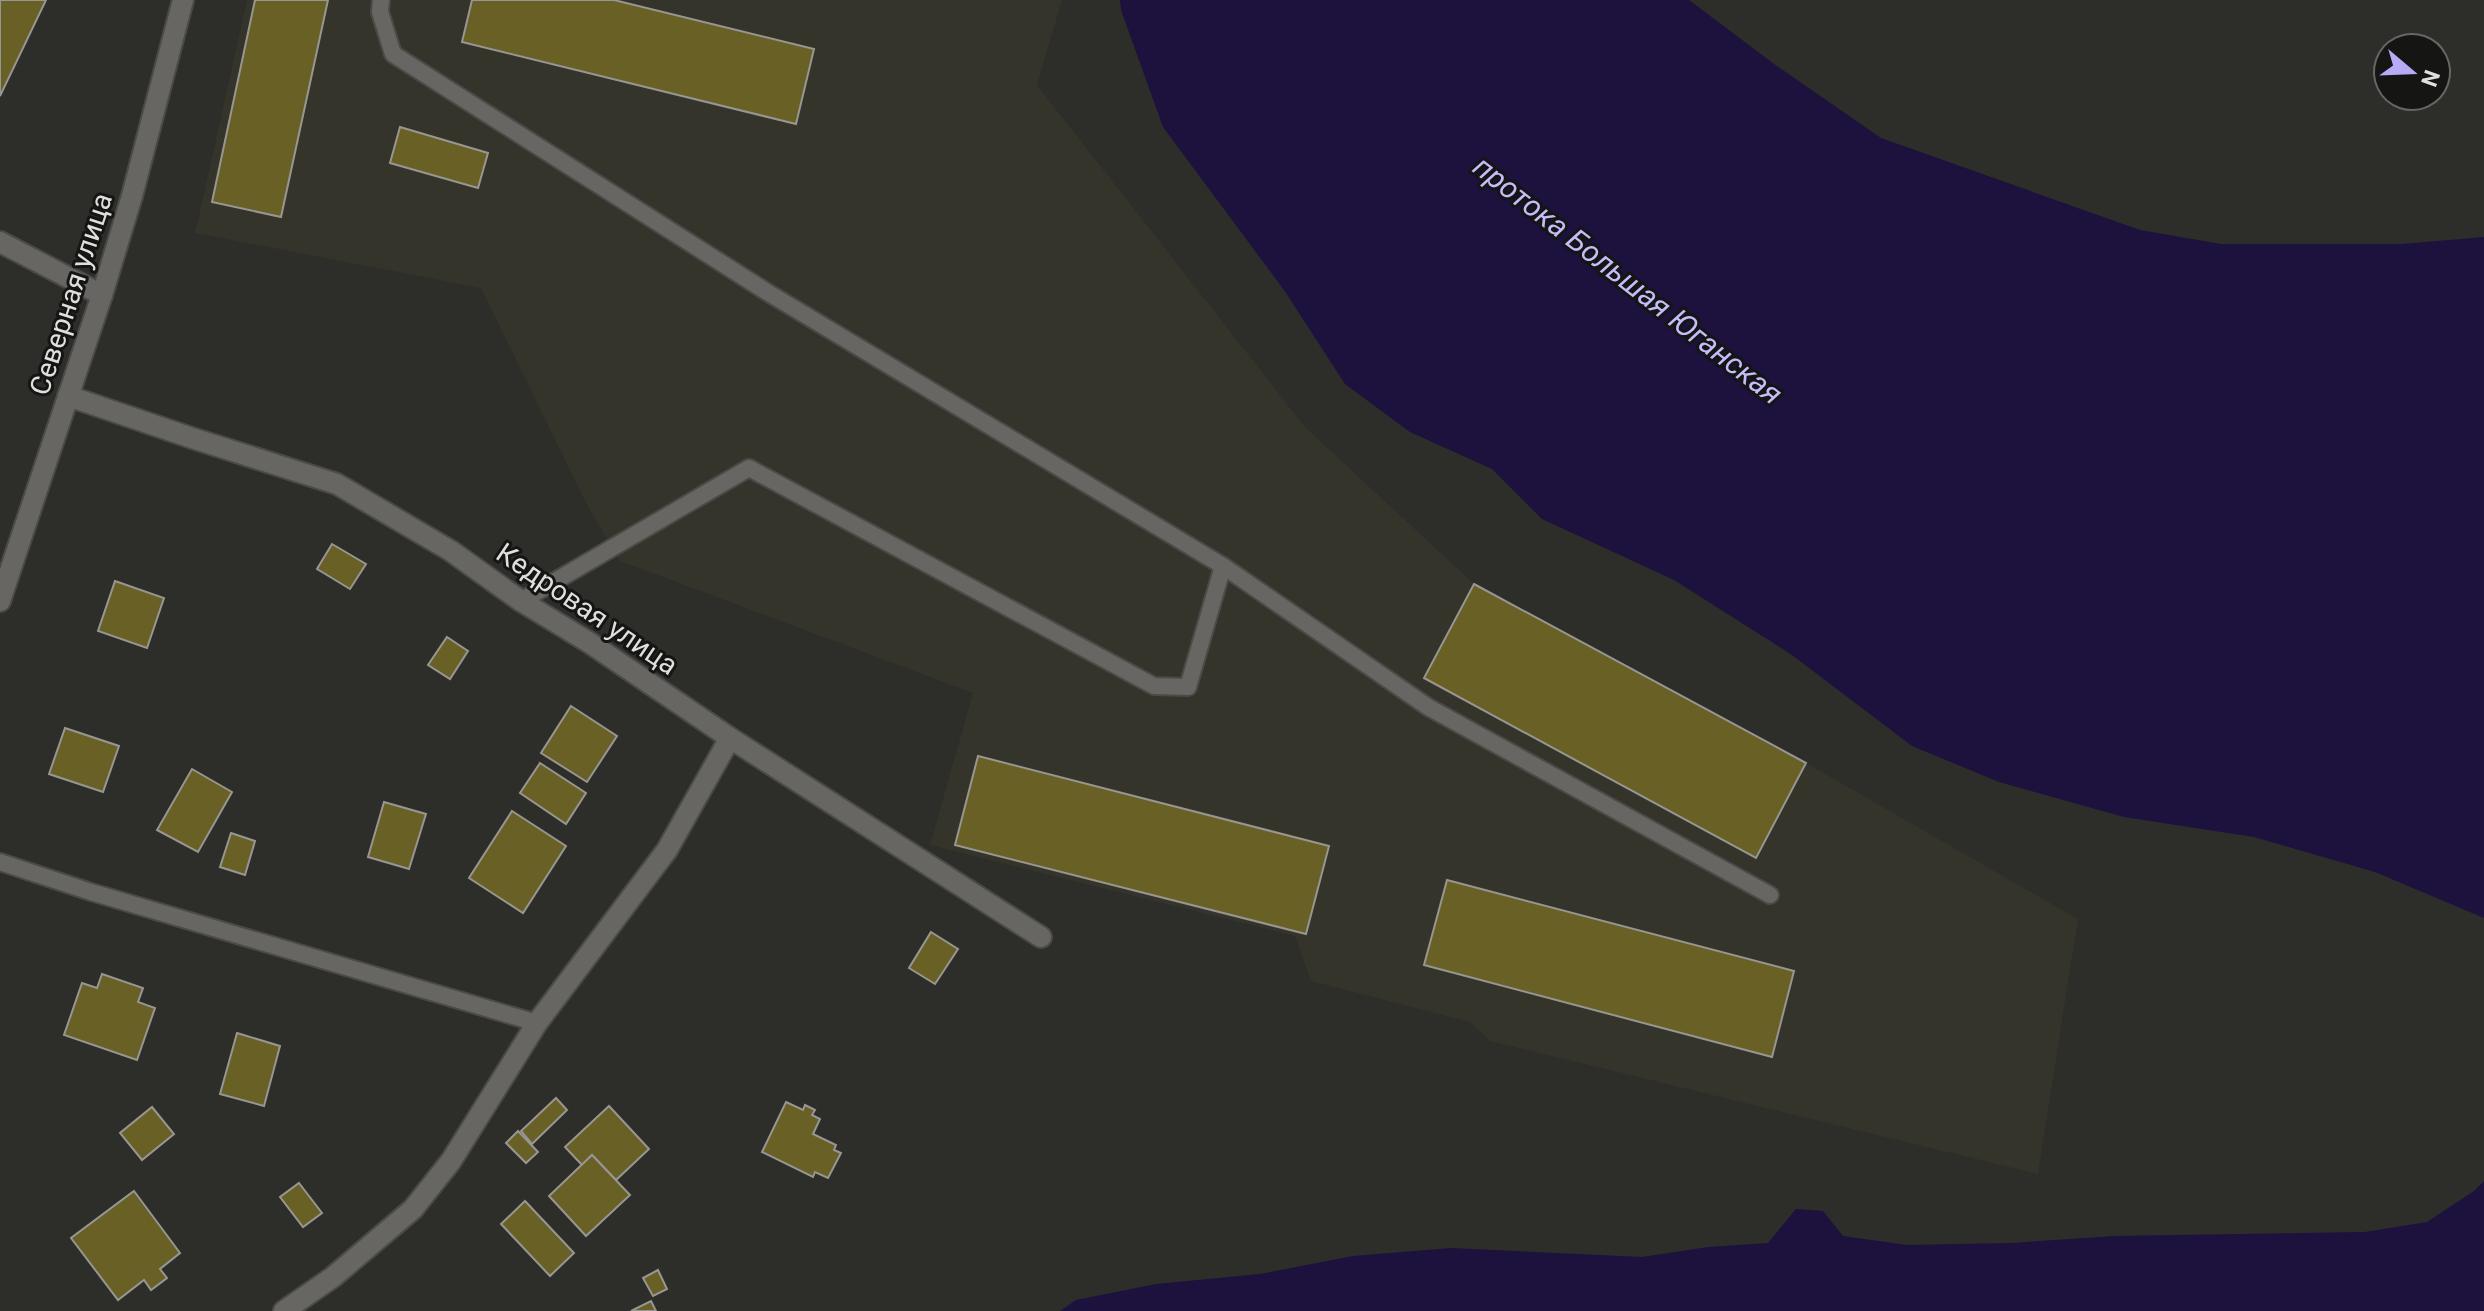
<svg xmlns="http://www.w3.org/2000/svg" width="2484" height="1311" font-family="Roboto,sans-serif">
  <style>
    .built { fill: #35342b }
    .water { fill: #1d113d }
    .building { fill: #686025; stroke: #979693; stroke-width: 2 }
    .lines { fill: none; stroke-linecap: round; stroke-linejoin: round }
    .lane-casing { stroke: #4a4a48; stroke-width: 20 }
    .street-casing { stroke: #4a4a48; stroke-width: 24 }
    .lane { stroke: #676663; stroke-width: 16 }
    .street { stroke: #676663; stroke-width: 20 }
    .labels { text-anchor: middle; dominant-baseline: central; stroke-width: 6; stroke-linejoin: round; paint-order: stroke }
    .street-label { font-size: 28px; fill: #dfdfde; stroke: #151514 }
    .water-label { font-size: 30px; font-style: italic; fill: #c5bcfb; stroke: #151514 }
  </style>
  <rect width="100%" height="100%" fill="#2d2d2a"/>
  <path class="built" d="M247,0H1062L1037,85L1305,427L1474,584L1806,763L2078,919L2038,1174L1490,1041L1470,1022L1311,981L1295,936L930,845L973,693L620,561L585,501L481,288L195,233Z"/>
  <g class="water">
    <path d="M1120,0H1689L1774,64L1881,138L2140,230L2221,244H2402L2484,237V918L2375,872L2254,837L2124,817L1999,782L1912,746L1792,655L1674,580L1542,519L1492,469L1410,432L1345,384L1284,290L1163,127L1121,10Z"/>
    <path d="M2484,1181V1311H1060L1076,1300L1156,1284L1260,1274L1353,1256L1451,1248L1642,1257L1708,1247L1768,1243L1796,1209L1823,1211L1843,1236L1907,1245L2011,1243L2115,1236L2365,1232L2427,1222L2474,1191Z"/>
  </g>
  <g class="building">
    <path d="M0,0H46L0,96Z"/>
    <path d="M255,0H328L281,217L212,202Z"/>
    <path d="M472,0H614L814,49L796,124L462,42Z"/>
    <path d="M400,127L488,153L478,188L390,163Z"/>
    <path d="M332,544L366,564L350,589L317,569Z"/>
    <path d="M115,581L164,598L147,648L98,631Z"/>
    <path d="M1474,584L1806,763L1756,858L1424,678Z"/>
    <path d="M447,637L468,651L450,679L428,665Z"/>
    <path d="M571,706L617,736L587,782L541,753Z"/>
    <path d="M65,728L119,746L103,792L49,774Z"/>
    <path d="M978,756L1329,846L1306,934L955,845Z"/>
    <path d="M540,763L586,793L566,824L520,793Z"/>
    <path d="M192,769L232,792L198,852L157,830Z"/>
    <path d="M384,802L426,814L409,869L368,857Z"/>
    <path d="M512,811L566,846L523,913L469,878Z"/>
    <path d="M231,833L255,841L245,875L220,867Z"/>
    <path d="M1447,880L1794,971L1772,1057L1424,965Z"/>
    <path d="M931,932L958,949L935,984L909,968Z"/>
    <path d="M102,974L143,988L138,1002L155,1008L137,1060L64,1035L82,983L97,988Z"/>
    <path d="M237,1033L280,1046L264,1106L220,1094Z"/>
    <path d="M556,1098L567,1110L532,1144L521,1131Z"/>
    <path d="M786,1102L803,1110L805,1105L815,1110L812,1115L820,1119L813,1134L836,1145L834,1150L841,1153L828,1178L815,1172L813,1177L762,1152Z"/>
    <path d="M609,1106L649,1149L616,1180L592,1155L582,1165L565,1147Z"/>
    <path d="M152,1107L174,1134L142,1160L120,1133Z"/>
    <path d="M518,1131L538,1152L526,1163L506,1143Z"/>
    <path d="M592,1155L630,1195L586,1236L549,1196Z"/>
    <path d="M299,1183L322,1213L303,1227L280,1197Z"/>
    <path d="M134,1191L180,1253L160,1269L167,1278L151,1290L144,1280L118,1300L71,1238Z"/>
    <path d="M525,1201L574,1253L550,1276L501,1224Z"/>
    <path d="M658,1270L667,1289L653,1296L643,1278Z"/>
    <path d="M651,1301L656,1311H631Z"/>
  </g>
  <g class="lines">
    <g class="lane-casing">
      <g id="lane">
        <path d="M381,0L380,12L393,54L767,292L1223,566L1188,687L1154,686L749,468L521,601"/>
        <path d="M1223,566L1428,707L1770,895"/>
        <path d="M0,862L91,892L537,1023"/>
      </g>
    </g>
    <g class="street-casing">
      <g id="street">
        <path d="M0,242L102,295"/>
        <path d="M68,396L195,439L337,484L451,551L521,601L590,643L730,738L1041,937"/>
        <path d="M0,601L102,295L132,196L183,0"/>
        <path d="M284,1311L333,1277L413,1209L451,1161L537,1023L667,850L730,738"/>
      </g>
    </g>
    <use href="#lane" class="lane"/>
    <use href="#street" class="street"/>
  </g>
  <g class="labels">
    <g class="street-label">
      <text transform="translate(71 294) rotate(-72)">Северная улица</text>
      <text transform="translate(587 609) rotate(34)">Кедровая улица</text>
    </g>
    <g class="water-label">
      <text transform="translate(1628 280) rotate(38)">протока Большая Юганская</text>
    </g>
  </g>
  <g transform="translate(2412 72) rotate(109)"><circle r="38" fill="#151514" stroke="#666665" stroke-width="2"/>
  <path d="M0-6L14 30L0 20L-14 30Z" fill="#b7abf8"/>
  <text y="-12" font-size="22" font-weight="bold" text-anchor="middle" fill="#dfdfde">N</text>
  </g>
</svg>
